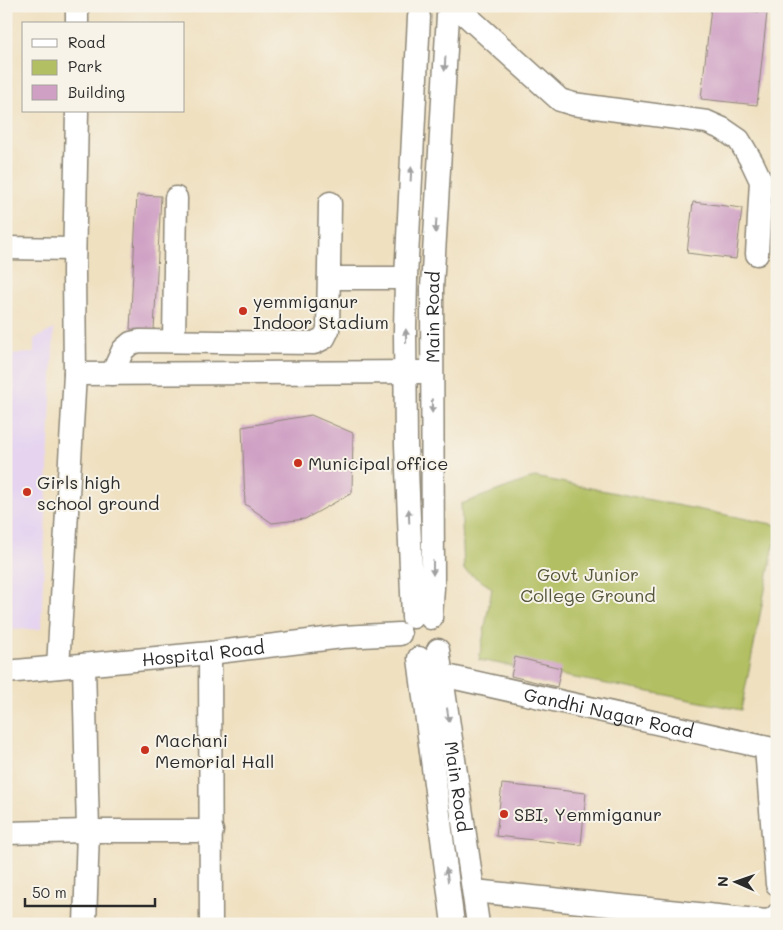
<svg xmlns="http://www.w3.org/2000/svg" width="783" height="930" font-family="Mali,sans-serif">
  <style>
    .built { fill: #e5d3f0 }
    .green { fill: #b2bf62; stroke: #6e7546 }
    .building { fill: #cfa0c4 }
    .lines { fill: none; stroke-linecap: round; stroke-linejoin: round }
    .minor-casing { stroke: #8d8676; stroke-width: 25 }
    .minor { stroke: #fff; stroke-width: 22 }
    .oneway { fill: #a0a0a0 }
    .poi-dot { fill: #c8321e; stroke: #f7f3e8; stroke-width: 2 }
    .labels { text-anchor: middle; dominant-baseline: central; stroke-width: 4; stroke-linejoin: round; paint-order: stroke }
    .poi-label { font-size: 18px; fill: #2b2b2b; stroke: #f7f3e8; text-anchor: start }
    .street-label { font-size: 18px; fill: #2b2b2b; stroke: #f7f3e8 }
    .park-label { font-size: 18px; fill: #54573c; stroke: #f7f3e8 }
  </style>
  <rect width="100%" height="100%" fill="#f7f3e8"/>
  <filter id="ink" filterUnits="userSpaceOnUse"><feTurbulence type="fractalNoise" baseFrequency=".02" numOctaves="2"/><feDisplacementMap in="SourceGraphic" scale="10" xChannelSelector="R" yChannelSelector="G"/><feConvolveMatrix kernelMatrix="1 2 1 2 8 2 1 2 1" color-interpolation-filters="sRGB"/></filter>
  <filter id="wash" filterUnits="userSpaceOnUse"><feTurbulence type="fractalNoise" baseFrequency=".0096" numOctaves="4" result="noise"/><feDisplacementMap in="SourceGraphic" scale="20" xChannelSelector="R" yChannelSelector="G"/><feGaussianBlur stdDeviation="1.12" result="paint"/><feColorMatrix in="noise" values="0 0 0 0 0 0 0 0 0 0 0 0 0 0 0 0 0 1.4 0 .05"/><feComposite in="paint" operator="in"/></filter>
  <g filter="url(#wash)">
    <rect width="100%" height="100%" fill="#efe0c0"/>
    <path class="built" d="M54,329L41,629L6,630V354L34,353V339Z"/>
    <path class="green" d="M535,477L777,525V530L741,710L660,694L479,660L492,588L464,570L461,504Z"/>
    <g id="blocks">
      <g class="building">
        <path d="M711,7L767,13L757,105L701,99Z"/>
        <path d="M137,195L161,196L154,330L130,329Z"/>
        <path d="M693,202L742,208L736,259L687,253Z"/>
        <path d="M311,415L353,433L352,493L305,519L272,523L245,504L242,427Z"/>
        <path d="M515,657L561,668L557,687L511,676Z"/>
        <path d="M502,784L586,793L581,845L496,836Z"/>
      </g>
    </g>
  </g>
  <g filter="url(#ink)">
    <use href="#blocks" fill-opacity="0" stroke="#8d8676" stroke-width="1"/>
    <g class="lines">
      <g class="minor-casing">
        <g id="minor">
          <path d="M458,8L560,100L573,104L707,122L723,129L739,140L752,162L761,181L757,254"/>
          <path d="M77,24V6"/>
          <path d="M6,248L74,249"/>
          <path d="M329,278H406"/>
          <path d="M174,341L176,198"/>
          <path d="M75,374L421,372"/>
          <path d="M112,374L123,350L131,343L140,341L314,343L324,338L328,330L330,203"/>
          <path d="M413,617L406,445L405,331L406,278L419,17"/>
          <path id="s1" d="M431,618L433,587L432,288L448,15"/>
          <path id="s2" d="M438,650L478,924"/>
          <path d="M210,653L211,924"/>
          <path d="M419,658L453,924"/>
          <path d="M84,665L88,831L85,924"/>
          <path d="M58,667L75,374L74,272L77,111"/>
          <path id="s3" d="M6,672L210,653L342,637L400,634"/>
          <path id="s4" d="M442,675L777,750"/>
          <path d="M766,748L777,884"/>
          <path d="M6,833L88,831H212"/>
          <path d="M474,891L766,921L773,919L777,915"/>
        </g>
      </g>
      <use href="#minor" class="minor"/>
    </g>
    <defs><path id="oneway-solid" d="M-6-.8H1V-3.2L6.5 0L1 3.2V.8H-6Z" transform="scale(1.25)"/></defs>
    <g class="oneway">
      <use href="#oneway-solid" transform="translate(445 64) rotate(93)"/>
      <use href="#oneway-solid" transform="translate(411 174) rotate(-87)"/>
      <use href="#oneway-solid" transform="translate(436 226) rotate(93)"/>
      <use href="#oneway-solid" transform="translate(406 336) rotate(-91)"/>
      <use href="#oneway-solid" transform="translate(432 406) rotate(89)"/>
      <use href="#oneway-solid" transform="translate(409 516) rotate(-92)"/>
      <use href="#oneway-solid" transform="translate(433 568) rotate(90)"/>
      <use href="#oneway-solid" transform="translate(448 715) rotate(82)"/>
      <use href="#oneway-solid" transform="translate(447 875) rotate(-99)"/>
    </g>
  </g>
  <g class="poi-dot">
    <circle cx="243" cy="311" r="5"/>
    <circle cx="298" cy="463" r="5"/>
    <circle cx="27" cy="492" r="5"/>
    <circle cx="145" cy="750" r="5"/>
    <circle cx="504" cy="814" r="5"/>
  </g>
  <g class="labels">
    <g class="poi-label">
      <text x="253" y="301">yemmiganur<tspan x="253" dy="21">Indoor Stadium</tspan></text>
      <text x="308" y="463">Municipal office</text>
      <text x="37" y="482">Girls high<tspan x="37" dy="21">school ground</tspan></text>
      <text x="155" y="740">Machani<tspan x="155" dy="21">Memorial Hall</tspan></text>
      <text x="514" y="814">SBI, Yemmiganur</text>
    </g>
    <g class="street-label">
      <text stroke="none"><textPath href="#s1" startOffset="301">Main Road</textPath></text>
      <text stroke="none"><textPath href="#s3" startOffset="198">Hospital Road</textPath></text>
      <text stroke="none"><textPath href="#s4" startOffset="171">Gandhi Nagar Road</textPath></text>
      <text stroke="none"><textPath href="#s2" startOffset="138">Main Road</textPath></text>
    </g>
    <g class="park-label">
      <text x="588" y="574">Govt Junior<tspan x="588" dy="21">College Ground</tspan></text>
    </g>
  </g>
  <rect width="783" height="930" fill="none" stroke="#f7f3e8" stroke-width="25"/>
  <rect x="22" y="22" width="162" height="90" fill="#f7f3e8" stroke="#a5a39c"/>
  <rect x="32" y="39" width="25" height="8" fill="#ffffff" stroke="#a5a39c"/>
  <text x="68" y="48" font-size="15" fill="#2b2b2b">Road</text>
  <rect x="32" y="60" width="25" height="15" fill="#b2bf62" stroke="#a5a39c"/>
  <text x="68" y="72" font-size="15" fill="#2b2b2b">Park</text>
  <rect x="32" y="85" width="25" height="15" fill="#cfa0c4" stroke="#a5a39c"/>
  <text x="68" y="98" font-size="15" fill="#2b2b2b">Building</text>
  <g transform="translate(736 882) rotate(272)" stroke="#f7f3e8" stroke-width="4" paint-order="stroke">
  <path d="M0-4L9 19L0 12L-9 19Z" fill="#2b2b2b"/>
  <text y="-8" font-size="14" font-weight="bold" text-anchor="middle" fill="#2b2b2b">N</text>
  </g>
  <path d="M25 898v8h130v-8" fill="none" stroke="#2b2b2b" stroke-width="2.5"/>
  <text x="32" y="898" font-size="15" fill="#2b2b2b" stroke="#f7f3e8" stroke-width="4" paint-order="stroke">50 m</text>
</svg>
